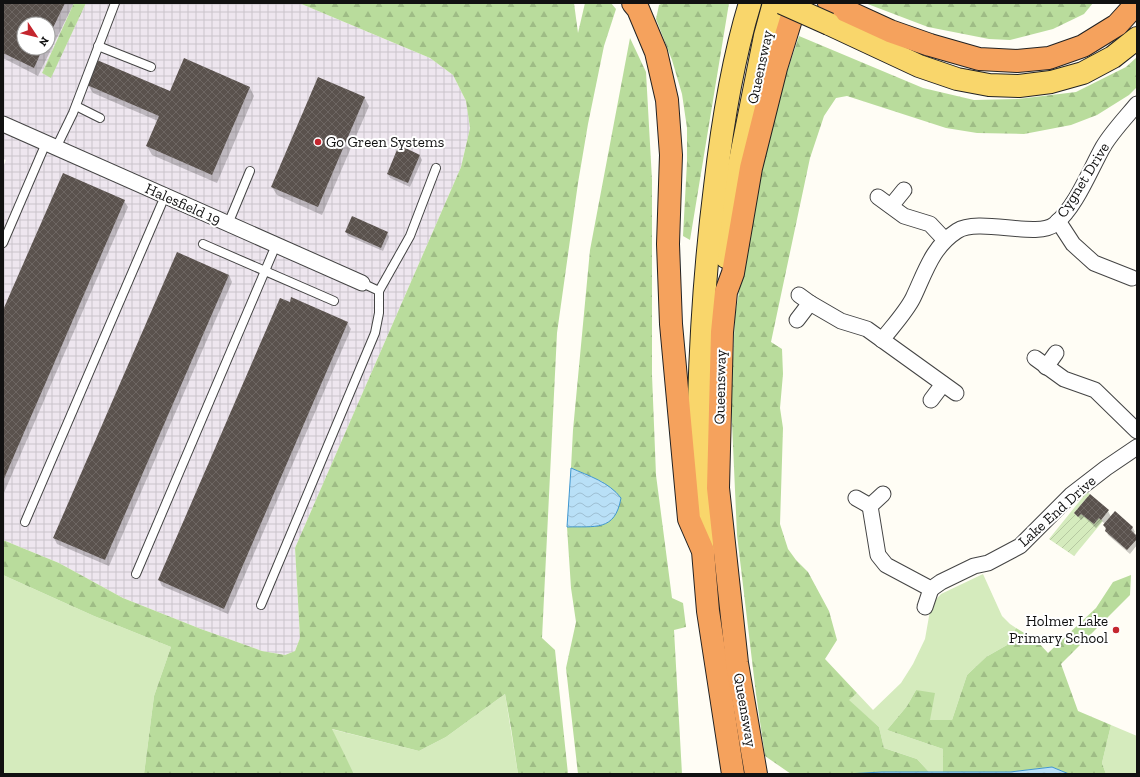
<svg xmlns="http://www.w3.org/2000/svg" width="1140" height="777" font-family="'Zilla Slab',serif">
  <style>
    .industrial { fill: url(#industrial-grid); fill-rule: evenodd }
    .grass { fill: #d5ebbd }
    .forest { fill: url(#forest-firs) }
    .garden { fill: url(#garden-furrows) }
    .water { fill: url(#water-waves); stroke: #3f96cf }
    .shadow { fill: #0003; fill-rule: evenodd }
    .building { fill: url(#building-cross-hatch) }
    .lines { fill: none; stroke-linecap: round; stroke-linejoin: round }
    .lane-casing { stroke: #444; stroke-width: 10 }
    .street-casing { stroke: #444; stroke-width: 17 }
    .primary-casing { stroke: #222; stroke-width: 24 }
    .highway-casing { stroke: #222; stroke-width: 24 }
    .lane { stroke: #fff; stroke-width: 8 }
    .street { stroke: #fff; stroke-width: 15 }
    .primary { stroke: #f9d66b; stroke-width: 22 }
    .highway { stroke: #f5a25d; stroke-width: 22 }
    .primary-bridge-casing { stroke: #222; stroke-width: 24; stroke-linecap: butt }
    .primary-bridge { stroke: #f9d66b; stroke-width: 22 }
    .poi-dot { fill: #c4262e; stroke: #fff; stroke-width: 1.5 }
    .labels { text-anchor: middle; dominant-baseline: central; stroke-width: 4; stroke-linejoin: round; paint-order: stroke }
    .street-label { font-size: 15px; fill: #111; stroke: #fff }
    .poi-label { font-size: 15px; fill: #111; stroke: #fff; text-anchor: start }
  </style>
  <defs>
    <pattern id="industrial-grid" width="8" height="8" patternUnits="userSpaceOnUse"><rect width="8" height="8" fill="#eee6ef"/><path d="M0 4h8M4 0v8" fill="none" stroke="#cbc4cc"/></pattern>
    <pattern id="forest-firs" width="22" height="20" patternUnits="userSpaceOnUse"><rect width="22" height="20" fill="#b9dc9c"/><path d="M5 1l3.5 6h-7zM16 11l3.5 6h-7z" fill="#9ebc85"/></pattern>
    <pattern id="garden-furrows" width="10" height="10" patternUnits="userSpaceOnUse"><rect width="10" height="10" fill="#d5ebbd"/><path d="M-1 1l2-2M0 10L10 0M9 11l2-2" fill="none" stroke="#b6c8a1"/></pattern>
    <pattern id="water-waves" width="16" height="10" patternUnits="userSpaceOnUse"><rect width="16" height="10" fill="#b9e0f7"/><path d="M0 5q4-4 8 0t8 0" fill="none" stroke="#9ebfd3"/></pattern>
    <pattern id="building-cross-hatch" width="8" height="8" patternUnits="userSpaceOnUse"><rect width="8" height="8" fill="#5a524d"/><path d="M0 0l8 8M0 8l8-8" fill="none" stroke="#6d6662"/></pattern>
  </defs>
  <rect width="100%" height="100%" fill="#fffdf5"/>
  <path class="industrial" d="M3,3H74L42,73L51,77L86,3H299L430,58L453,75L466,101L470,128L461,167L295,548L300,638L295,651L285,655L262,651L201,629L123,598L59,563L3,540V167L6,160L3,159ZM24,24H48V48H24Z"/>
  <g class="grass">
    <path d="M983,574L1002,616L1010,624L1016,628L1007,645L986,657L967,675L952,720H929L916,690L907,706L887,730L943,749V772H929L917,759L884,748L879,727L848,700L857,693L873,710L901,683L913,664L925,639L931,605L941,594Z"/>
    <path d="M3,575L94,616L171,647L154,696L144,774H3Z"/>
    <path d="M505,694L518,774H354L331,729L419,751L446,737Z"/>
    <path d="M1111,725L1137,736V774H1106L1102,763Z"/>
  </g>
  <g class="forest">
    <path d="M74,3H86L51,78L42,73Z"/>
    <path d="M299,3H574L578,33L585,3H611L616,9L604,46L588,124L578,183L557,333L542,638L555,650L568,774H518L511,728L505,694L446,737L419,751L332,729L354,774H144L154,696L171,647L94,616L3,575V540L59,563L123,598L201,629L262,651L285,655L295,651L300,638L295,548L461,167L470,128L466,101L453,75L430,58Z"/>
    <path d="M663,3H729L690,240L683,236L687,162V128L682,94L672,60L656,19L659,5Z"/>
    <path d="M865,3H1093L1084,14L1053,29L1010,40L989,39L928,27Z"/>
    <path d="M799,36L923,88L974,100L1018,99L1076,92L1126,67L1137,57V87L1129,95L1097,115L1071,125L1024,134L977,133L946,128L847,96L836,98L824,116L810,158L771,342L782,349L783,374L780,408L783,428L780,524L788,549L796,560L808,572L829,611L837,640L825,659L857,693L849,700L879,727L884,748L917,759L929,772L791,774L765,756L756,694L737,535L731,400L735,316L746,250L773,114Z"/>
    <path d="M630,38L646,72L652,180V375L656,475L672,598L683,603L686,627L674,630L682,774H578L566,668L576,622L571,588L567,527L601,525L603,482L571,468L573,430L590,250Z"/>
    <path d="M1131,575L1130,595L1061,664L1078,711L1111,725L1102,763L1106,774H1069L1052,767L1010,772H943V749L887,730L907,706L916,690L935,693L930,720H952L967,675L986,657L1007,645L1016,628L1036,640L1048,653L1096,608L1113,582Z"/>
  </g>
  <path class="garden" d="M1087,492L1090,494L1074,513L1078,517L1081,514L1094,524L1099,518L1103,521L1074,556L1049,539Z"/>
  <g class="water">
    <path d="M571,468C589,476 609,482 621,498C615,532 595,526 567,527Z"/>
    <path d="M1052,767L1069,774H846L882,772H1010Z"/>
  </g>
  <g class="shadow">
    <path d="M3,3H74L38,76L3,58ZM24,24H48V48H24Z"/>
    <path d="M88,85L170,92L250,88L254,96L217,183L152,155L147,146L158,121L93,93Z"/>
    <path d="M364,97L369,106L322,215L277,195L272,187Z"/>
    <path d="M420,156L422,160L410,187L390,178L388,174Z"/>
    <path d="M124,201L128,207L3,495V313Z"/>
    <path d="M346,232L387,233L389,237L383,251L348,236Z"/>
    <path d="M229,275L232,282L109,566L57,544L54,538Z"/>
    <path d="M347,323L351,329L228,614L162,586L159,580Z"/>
    <path d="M1108,511L1111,517L1115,513L1133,528L1135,532L1133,534L1137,537V545L1130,554L1108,535L1104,525L1105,524L1102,521L1096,528L1084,517L1081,520L1075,513Z"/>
  </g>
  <g class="building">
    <path d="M3,3H65L48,38V24H24V48H43L34,68L3,53Z"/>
    <path d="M184,58L250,87L212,175L146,146L159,116L87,85L97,60L170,91Z"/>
    <path d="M318,77L365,97L318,207L271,187Z"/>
    <path d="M399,145L420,155L408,183L387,174Z"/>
    <path d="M63,173L125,200L3,481V310Z"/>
    <path d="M352,216L388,232L381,248L345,232Z"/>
    <path d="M177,252L229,275L105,560L53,538Z"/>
    <path d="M291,297L348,322L224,609L158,580L280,298L290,302Z"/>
    <path d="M1090,494L1109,510L1101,520L1099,518L1094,524L1081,514L1078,517L1074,513Z"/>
    <path d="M1115,511L1133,527L1131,530L1137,536V539L1127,550L1105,531L1106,528L1103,525Z"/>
  </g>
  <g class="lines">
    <g class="lane-casing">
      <g id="lane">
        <path d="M98,46L151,67"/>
        <path d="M76,106L100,118"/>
        <path d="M56,148L73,113L115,3"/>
        <path d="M228,224L250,171"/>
        <path d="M3,243L46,143"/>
        <path d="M203,244L334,301"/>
        <path d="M379,291L410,236L436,168"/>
        <path d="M25,522L165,196"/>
        <path d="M136,574L276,245"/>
        <path d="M261,605L375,333L379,313V291L362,283"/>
      </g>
    </g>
    <g class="street-casing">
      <g id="street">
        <path d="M3,124L362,283"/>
        <path d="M878,197L904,216L930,224L945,240"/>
        <path d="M891,206L904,190"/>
        <path d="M1058,221L1073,244L1094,263L1132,278"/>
        <path d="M799,295L810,303L841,321L867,329L956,393"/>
        <path d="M797,320L810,303"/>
        <path d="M882,340C892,327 906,312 913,298C925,273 932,247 957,231C979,217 1038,239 1055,224C1076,207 1090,170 1103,147C1111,133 1127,116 1137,104"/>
        <path d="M1035,358L1064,379L1095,390L1137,431"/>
        <path d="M1046,367L1056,353"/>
        <path d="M931,400L943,384"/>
        <path d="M883,494L870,506L878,555L886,565L931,589L941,582L974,566L988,563L1020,546L1071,495L1106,468L1137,447"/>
        <path d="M856,498L870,506"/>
        <path d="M925,607L931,589"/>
      </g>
    </g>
    <g class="primary-casing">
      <g id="primary">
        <path d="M829,24L919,66L957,79L989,85L1019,86L1051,82L1083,73L1113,57L1137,38"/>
        <path d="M726,257L732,201L765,36L774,3"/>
        <path d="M703,550C701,501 698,451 699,402C701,330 706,258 715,187C722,126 732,62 750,3"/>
      </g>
    </g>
    <g class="highway-casing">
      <g id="highway">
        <path d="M633,3L638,9L656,52L667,100L671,155L668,244L671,324L689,519L703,551L708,611L733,774"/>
        <path d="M829,3L890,31L930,45L979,59L1017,61L1049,58L1083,46L1117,25L1137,3"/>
        <path d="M756,774L737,663L718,488L722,332L726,292L733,273L751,168L776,68L796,3"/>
      </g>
    </g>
    <use href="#lane" class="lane"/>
    <use href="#street" class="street"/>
    <use href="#primary" class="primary"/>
    <use href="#highway" class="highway"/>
    <g class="primary-bridge-casing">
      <path id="primary-bridge" d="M782,3L829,24"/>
    </g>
    <use href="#primary-bridge" class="primary-bridge"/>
  </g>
  <g class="poi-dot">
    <circle cx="318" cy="142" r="4"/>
    <circle cx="1116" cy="630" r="4"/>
  </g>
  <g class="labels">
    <g class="street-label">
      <text transform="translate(760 67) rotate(-78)">Queensway</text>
      <text transform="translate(1083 180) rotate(-58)">Cygnet Drive</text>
      <text transform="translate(183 204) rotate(24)">Halesfield 19</text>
      <text transform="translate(720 387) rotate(-89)">Queensway</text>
      <text transform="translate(1057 511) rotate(-42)">Lake End Drive</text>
      <text transform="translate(745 710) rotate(80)">Queensway</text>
    </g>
    <g class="poi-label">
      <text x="326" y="142">Go Green Systems</text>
      <text x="1108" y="621" text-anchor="end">Holmer Lake<tspan x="1108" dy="17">Primary School</tspan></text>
    </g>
  </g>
  <rect width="1140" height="777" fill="none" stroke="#111111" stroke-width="8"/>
  <g transform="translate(36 36) rotate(125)"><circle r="19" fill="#ffffff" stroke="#a0a0a0"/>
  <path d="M0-3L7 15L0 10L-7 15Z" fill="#c4262e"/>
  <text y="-6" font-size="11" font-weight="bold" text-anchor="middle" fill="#111111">N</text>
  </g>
</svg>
